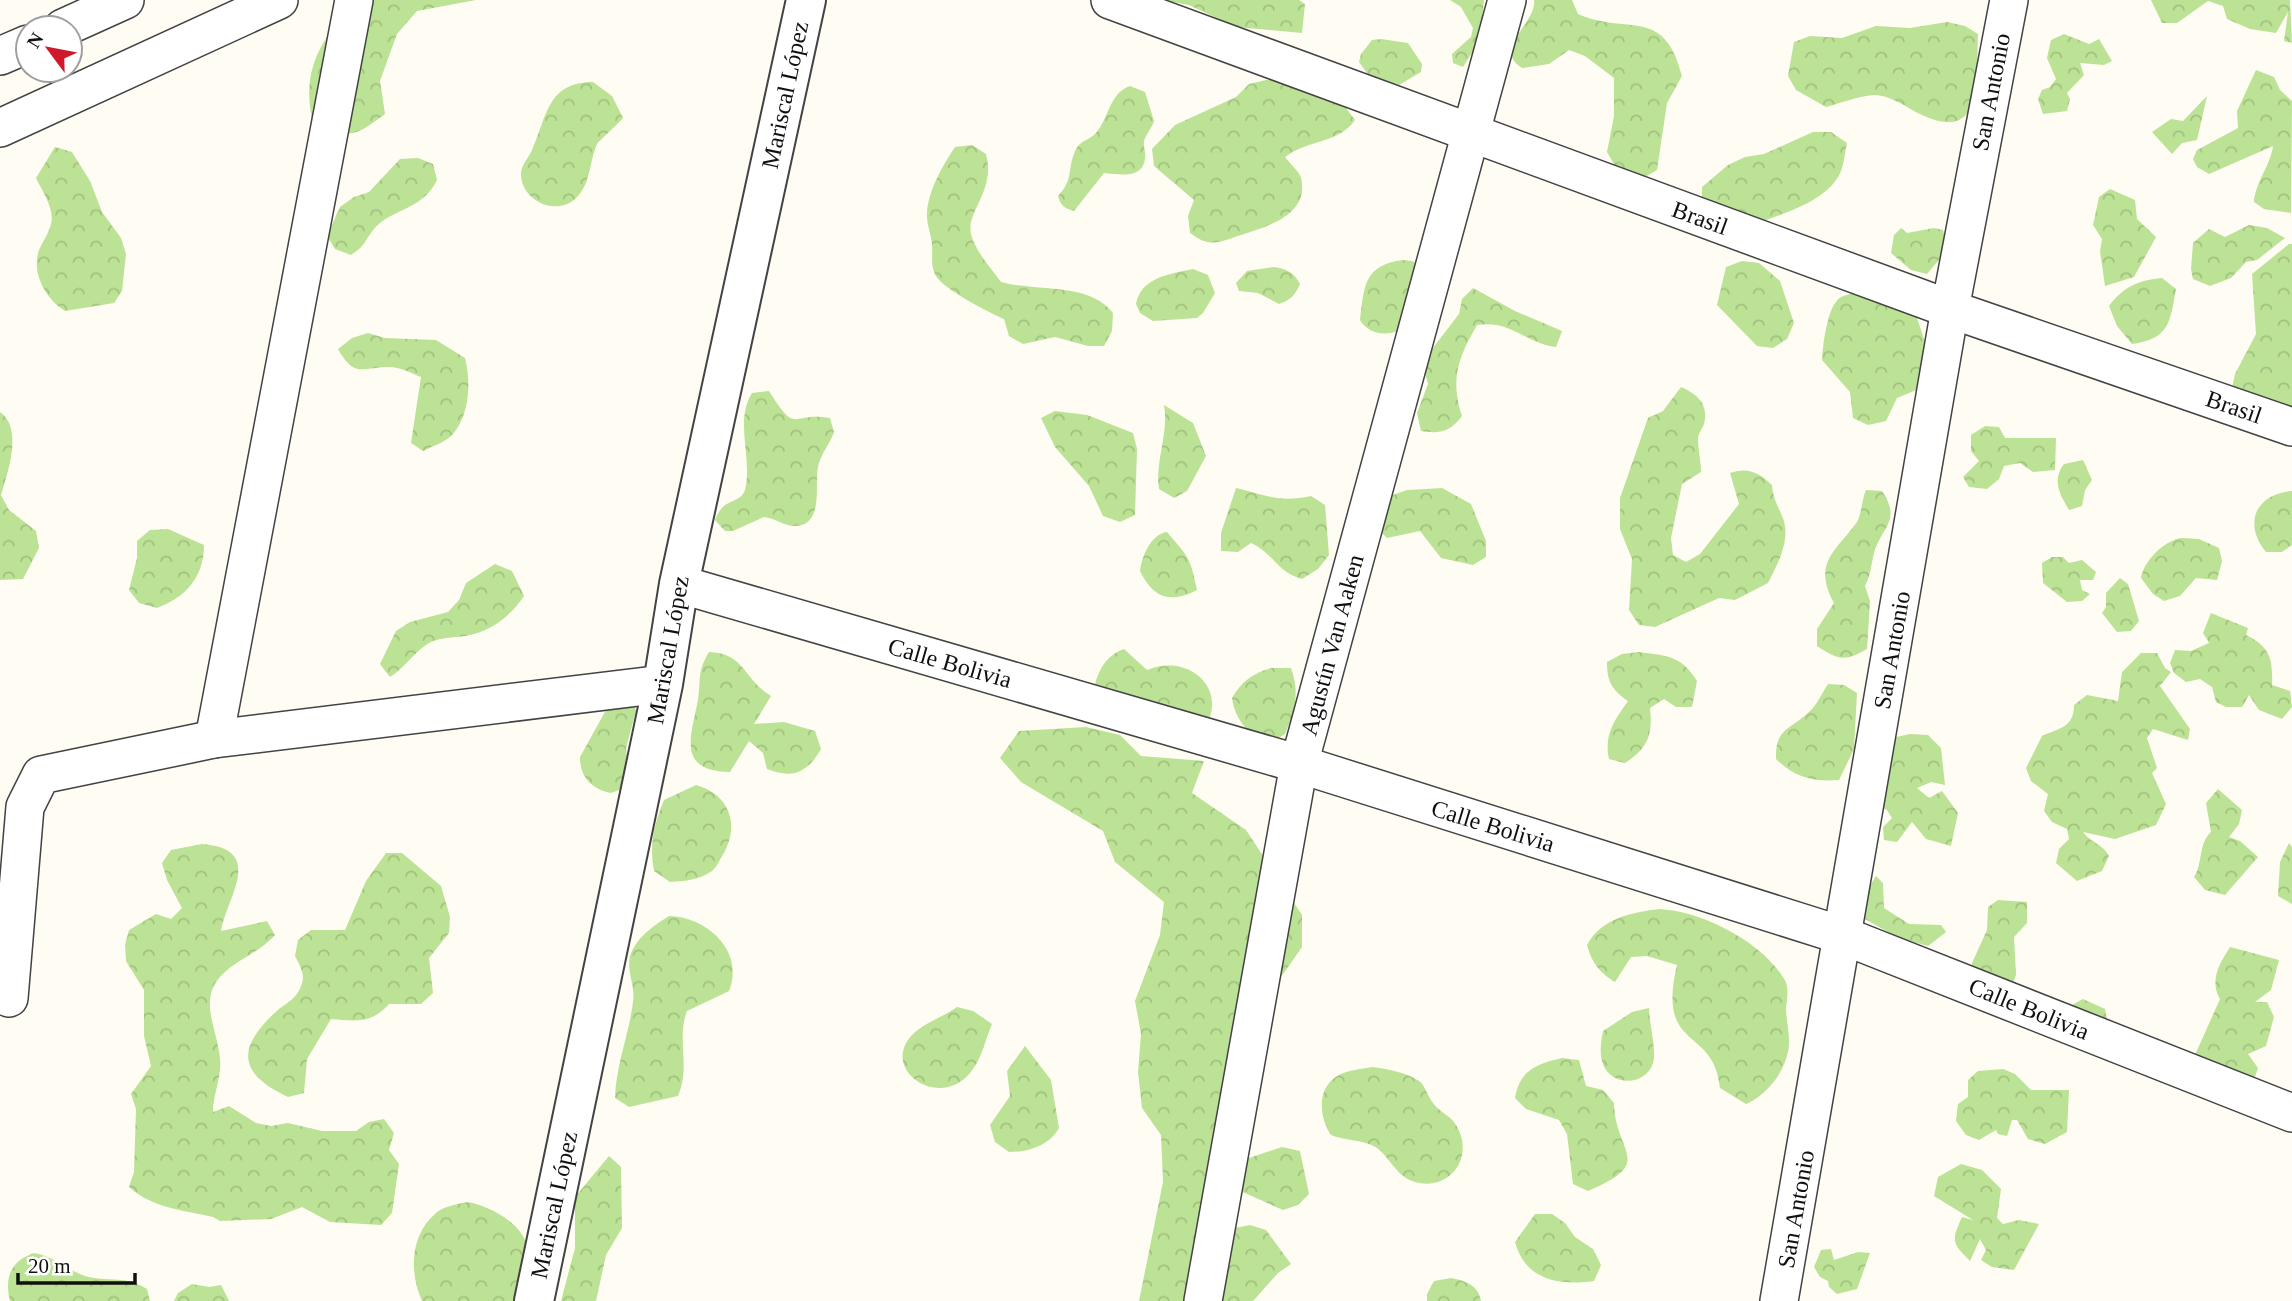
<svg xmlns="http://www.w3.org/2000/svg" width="2292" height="1301" font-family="Georgia,serif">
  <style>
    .forest { fill: url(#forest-crowns) }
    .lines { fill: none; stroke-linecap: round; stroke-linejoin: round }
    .minor-casing { stroke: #434343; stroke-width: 40 }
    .tertiary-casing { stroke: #434343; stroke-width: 42 }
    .minor { stroke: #fff; stroke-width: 37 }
    .tertiary { stroke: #fff; stroke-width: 38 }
    .labels { text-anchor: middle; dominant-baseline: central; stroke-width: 7; stroke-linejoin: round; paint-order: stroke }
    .street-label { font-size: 24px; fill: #101010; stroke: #fff }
  </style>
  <defs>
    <pattern id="forest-crowns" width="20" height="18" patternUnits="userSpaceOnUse" patternTransform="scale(1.75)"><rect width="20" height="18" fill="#bce295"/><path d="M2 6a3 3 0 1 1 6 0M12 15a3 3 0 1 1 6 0" fill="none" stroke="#a1c17f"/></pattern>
  </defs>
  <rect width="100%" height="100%" fill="#fffcf4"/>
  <g class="forest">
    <path d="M359,0H476L417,11L397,34L380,81L385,114C353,138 349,139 313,123C300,69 322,36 359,0Z"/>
    <path d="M1162,0H1299L1305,4L1302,33L1236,27L1189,5Z"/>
    <path d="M1450,0H1484L1480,40L1463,67L1453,63L1452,54L1471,37L1473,28L1461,7Z"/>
    <path d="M1534,0H1572L1578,14C1628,36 1664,5 1682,76L1667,103L1657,170L1643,178L1615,166L1607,152L1614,116V78L1585,56L1569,50L1549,64L1522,68C1491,49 1537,23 1534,0Z"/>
    <path d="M2151,0H2290L2292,43L2284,41L2288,12L2276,33L2250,29L2227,19L2223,6L2208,1L2177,23H2162Z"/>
    <path d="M1947,22L1965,26L1978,34C1976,82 1985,149 1914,111C1902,104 1888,95 1874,95C1858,96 1841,103 1826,107L1796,90L1788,76L1794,42L1810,36L1842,38L1876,26L1910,28Z"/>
    <path d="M2064,34L2089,44L2099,39L2112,61L2104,65L2080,63L2084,75L2067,93L2070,99L2067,111L2043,114L2038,99L2042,90L2050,87L2056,79L2047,58L2051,40Z"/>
    <path d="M1381,39L1408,43L1422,64L1421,72L1399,85L1369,76L1359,62L1361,54L1372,40Z"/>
    <path d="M2256,70L2274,77L2280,90L2292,101L2291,213L2264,209L2254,202C2256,180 2270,167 2273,146L2209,174L2197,167L2193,159L2197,150L2238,128L2237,111Z"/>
    <path d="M1266,80H1303L1334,92L1355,120C1338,144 1309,139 1285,157C1289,163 1299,171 1301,178C1310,215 1266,227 1241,235C1229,238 1217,246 1204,241C1199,240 1194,235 1190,233L1188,216L1194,200L1154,166L1152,149L1175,125L1236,97L1249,84Z"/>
    <path d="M593,82L612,96L623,118C617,125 599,141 597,144C589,162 591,184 576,198C557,217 521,201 521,174C521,165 528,159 532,150C547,117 547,82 593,82Z"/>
    <path d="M1130,86L1145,92L1154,121C1152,128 1146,134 1144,141C1143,146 1146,152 1145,158C1143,180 1119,174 1104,173L1074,211C1064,208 1061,206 1058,196C1074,179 1067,170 1075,151C1079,141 1089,140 1095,134C1109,119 1109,93 1130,86Z"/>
    <path d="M2207,96L2197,140L2182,143L2172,154L2152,132L2171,119L2183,121Z"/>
    <path d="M1813,132H1831L1847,143C1845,152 1844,163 1841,171C1828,204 1772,217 1742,228L1702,205V187L1728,165L1745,157L1764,154Z"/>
    <path d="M972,145L986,154C996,191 966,211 971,234C975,251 991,268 1001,282C1037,292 1089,282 1113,313L1112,331L1104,346H1088L1055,337L1023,344L1009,336L1004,319C990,313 943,289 936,276C930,265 933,256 932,244C931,234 926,222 927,212C929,189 943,165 955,147Z"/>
    <path d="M55,147L72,152L90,181L102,212L121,238L126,254L122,291L114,303L65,311C46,299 31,273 39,250C43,241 49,233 51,224C55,209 42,191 36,178Z"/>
    <path d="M418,158L433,164L437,180C422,211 391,208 373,230C364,242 365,246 351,255L335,249L327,236L340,207L354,197L369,192L400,159Z"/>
    <path d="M2110,189L2135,200L2137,219L2156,237L2134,277L2105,286L2100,251L2102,239L2093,225L2099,197Z"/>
    <path d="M2249,225L2267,228L2285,238L2257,260L2246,262L2231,278L2210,286L2193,279L2191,269L2193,243L2209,229L2225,237Z"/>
    <path d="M1901,228L1907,233L1934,228L1943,230L1948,249L1927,274L1911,270L1891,253L1894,235Z"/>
    <path d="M2289,244H2292V412L2231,393L2235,374L2256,334L2252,274Z"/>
    <path d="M1403,260L1412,261L1427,271L1410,326C1393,335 1372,339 1360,320C1364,286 1364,265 1403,260Z"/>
    <path d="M1742,261L1759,263L1780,281L1794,323L1787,339L1773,348L1757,346L1717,305L1726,267Z"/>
    <path d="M1273,267C1285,268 1295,273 1300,284C1295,295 1291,300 1279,304L1258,293L1239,291L1236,283L1247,271Z"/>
    <path d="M1193,269L1208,275L1215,293L1203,313L1197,318L1153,321L1140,313L1136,304C1141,277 1170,274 1193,269Z"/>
    <path d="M2162,278L2176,289C2170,323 2169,339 2132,344L2117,326L2109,306C2123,287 2139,280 2162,278Z"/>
    <path d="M1473,288L1515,311L1562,331L1556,347C1524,343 1512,320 1477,325C1458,358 1450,379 1462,416C1450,432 1440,434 1421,431L1417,413L1428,384L1424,369L1429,353L1459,314L1462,299Z"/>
    <path d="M1868,291L1915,312L1932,363L1921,388L1897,398L1886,421L1868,425L1853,418L1850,392L1822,360C1823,345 1827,305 1841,297C1849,293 1860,293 1868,291Z"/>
    <path d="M368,333L385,338L436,340L465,358C471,381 470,414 453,434C446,442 433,446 423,451L411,443L421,377C411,373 400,367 389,367C362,367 355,379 338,349L352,338Z"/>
    <path d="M1681,387C1697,394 1709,404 1704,424C1702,429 1698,434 1698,439C1698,450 1701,461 1701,472L1682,484L1671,538L1673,555L1686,562L1700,554L1739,504L1730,473C1748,467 1758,472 1772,485C1773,498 1777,504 1782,516C1792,537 1778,564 1768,583L1735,600L1719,598L1655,627L1639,625L1629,610L1632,559L1620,529V498L1648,418L1663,411Z"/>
    <path d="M769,391C798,437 789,411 830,418L834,432C830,444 820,455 818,467C814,484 825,525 795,526C784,526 775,518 764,517L733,531H725L715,520C717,515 720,509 724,506C731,500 742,500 745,490C753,458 734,422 752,393Z"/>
    <path d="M1164,405L1193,423L1206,456L1187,491L1174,498L1159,489C1155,460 1169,434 1164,405Z"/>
    <path d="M1055,411L1087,415L1133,433L1137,449L1135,515L1120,522L1103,516L1089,486L1055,447L1041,418Z"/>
    <path d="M0,412C24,429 7,473 1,495L9,510L36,531L39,548L23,579L0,580Z"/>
    <path d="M1985,426L1999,427L2005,438H2056L2055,470L2033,472L2020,463L2004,466L1999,479L1987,489L1969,487L1963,477L1979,461L1971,451V435Z"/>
    <path d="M2083,460L2092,480L2085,490L2082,506L2069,510C2059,493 2052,480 2064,464Z"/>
    <path d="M1236,488C1265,495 1280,503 1311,496L1325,505L1329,555L1318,569L1302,579C1276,572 1275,554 1251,543L1238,552L1221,551V533Z"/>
    <path d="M1442,488L1471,504L1486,541V557L1473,565L1441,558L1420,531L1387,538L1375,526L1390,496L1407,490Z"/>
    <path d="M1866,490L1882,491C1902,521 1882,526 1874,553C1871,565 1871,574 1865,586L1870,601L1867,649C1845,662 1838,660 1817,646V629L1834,603C1812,563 1836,551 1857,522C1861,516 1862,499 1866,490Z"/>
    <path d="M2292,491V545L2282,552H2266C2243,524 2255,494 2292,491Z"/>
    <path d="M168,529L204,545C204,577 186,597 157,608L139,603L129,590L137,558V541L150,530Z"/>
    <path d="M1167,532C1188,557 1190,556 1197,590C1170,604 1153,598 1140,571C1142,556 1151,534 1167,532Z"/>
    <path d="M2182,538L2199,539L2219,548L2222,561L2217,580L2196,578L2180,596L2164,601L2153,594L2141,578C2144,560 2165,540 2182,538Z"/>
    <path d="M2052,557H2063L2069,563L2082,560L2096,572L2093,580H2080L2082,590L2090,594L2082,601L2067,602L2043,583L2042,563Z"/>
    <path d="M495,564L512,571L524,596C512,614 495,628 474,634C457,639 441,635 426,645C413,654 404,668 390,677L380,664L396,631L410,622L448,612L459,600L466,583Z"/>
    <path d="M2120,578L2128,584L2139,621L2131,631L2117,632L2102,613L2106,607V593Z"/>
    <path d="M2211,613L2248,628L2246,635C2270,647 2273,658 2272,685L2290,691L2292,707L2282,719L2259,710L2249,695L2242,707H2226L2216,702L2212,687L2200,679L2186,682L2174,673L2170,663L2175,650L2191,651L2209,643L2203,633Z"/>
    <path d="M1124,649L1147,670C1190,652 1230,691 1204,729L1094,690C1097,672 1106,655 1124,649Z"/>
    <path d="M709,652C745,653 744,680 771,696L754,724L784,722L815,731L821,749C807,773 793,779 767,769L763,753L749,741L730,772C676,771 691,736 698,700C701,679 697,672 709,652Z"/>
    <path d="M1639,652C1667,656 1681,655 1697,681L1692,707H1676L1664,699L1650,708C1653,735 1648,748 1625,763L1609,759C1604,734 1614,721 1628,701C1612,690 1607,682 1607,662L1622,654Z"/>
    <path d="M2141,653H2157L2165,668L2171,672L2160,686L2190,729L2188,740L2153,729L2147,738L2157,768L2152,773L2166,804L2156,825L2115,839L2083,832C2091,843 2103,844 2109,856L2102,871L2077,881L2056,863L2059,849L2069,839L2067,829L2052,822L2044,811L2048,794L2031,781L2026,768L2042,736C2059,728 2074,728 2074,705L2087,695L2118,701L2122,672Z"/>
    <path d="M1271,668H1291C1300,694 1295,709 1285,734L1272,742C1249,737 1235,720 1232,698C1242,681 1252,674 1271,668Z"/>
    <path d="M1828,684L1844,685L1857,693L1854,749L1839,780C1813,782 1794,777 1776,759C1775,728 1790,730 1809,712C1817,705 1822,693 1828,684Z"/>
    <path d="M611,701L634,704L636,711L626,748L629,776L619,790L611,793C591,789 580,777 580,757Z"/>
    <path d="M1086,727L1120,735L1141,756L1204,761L1192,793L1246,830L1302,915V947L1284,973L1239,1019L1218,1178L1183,1301H1139L1163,1182L1161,1135L1142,1108L1138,1072L1141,1034L1135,1001L1160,935L1164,902L1115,862L1103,831L1021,782L1000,758L1019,731Z"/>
    <path d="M1910,734L1928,735L1941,748L1945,785L1931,782L1917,788L1929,798L1942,791L1958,813L1951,846L1926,839L1912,822L1897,842L1884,840L1883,827L1892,818L1887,810L1874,803L1892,738Z"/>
    <path d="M696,785C729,794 740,824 724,853C720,859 717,867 712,871C699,880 685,881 670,882L654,871C649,845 654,824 664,800Z"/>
    <path d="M2218,789L2242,810L2239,824L2229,837L2240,841L2258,857L2225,895L2205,890L2194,877C2203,863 2198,844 2211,832L2206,803Z"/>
    <path d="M2289,843L2292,847V904L2278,896L2280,862Z"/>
    <path d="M202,844C267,849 226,898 221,931L267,921L275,935C260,952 240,958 224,973C196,998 218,1029 220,1059C222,1077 213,1094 213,1112L229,1106L256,1123L271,1126L288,1123L322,1131H356L369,1122L384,1119L394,1133L389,1150L399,1164L392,1213L381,1225L330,1222L302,1207L271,1219L220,1221L213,1217C183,1210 152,1208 129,1187L134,1172L136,1109L131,1094L151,1066L144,1036V990L126,961L125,945L129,930L156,914L171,919L182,908L167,880L162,863L171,850Z"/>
    <path d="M386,853H402L441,886L450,917L449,933L429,958L433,993L421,1004H389C371,1024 356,1021 331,1019L307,1059L304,1093L288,1097C236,1073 237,1046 279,1009C288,1002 297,998 301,986C306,975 300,966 295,956L298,940L311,930H345L366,881Z"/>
    <path d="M1876,876L1883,883L1884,908L1909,924L1941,925L1946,932L1928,946L1899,938L1863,918L1868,889Z"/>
    <path d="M1998,900L2027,902V923L2014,937L2016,975L2009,994L1970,978L1972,963L1987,930L1988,907Z"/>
    <path d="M1659,909C1701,911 1759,940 1783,977C1790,987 1787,997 1786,1008C1786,1019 1789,1030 1789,1041C1789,1067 1769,1094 1746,1104L1720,1088C1714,1025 1656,1053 1677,965L1647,956L1631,957L1615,982C1599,972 1592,963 1587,945C1602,918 1630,913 1659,909Z"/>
    <path d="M669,916C707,917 745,951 729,991L687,1011C676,1040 691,1066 678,1096L629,1107L615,1098C616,1064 629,1035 633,1002C636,984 623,966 633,949C640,935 656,924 669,916Z"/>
    <path d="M2230,947L2279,960L2271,990L2255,1002H2267L2274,1017L2266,1046L2248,1054L2258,1068L2254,1080L2191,1064L2220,999C2209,980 2220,963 2230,947Z"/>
    <path d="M2083,999L2105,1009L2109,1027L2069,1015L2072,1005Z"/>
    <path d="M957,1007L973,1011L992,1024C985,1040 982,1059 970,1073C940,1109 885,1073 908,1040C919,1024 942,1018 957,1007Z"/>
    <path d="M1649,1008C1649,1023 1657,1051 1653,1063C1646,1086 1611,1087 1603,1064C1599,1053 1601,1042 1603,1031L1632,1012Z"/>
    <path d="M1025,1046L1051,1080L1059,1128C1049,1146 1028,1152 1009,1152L995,1142L990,1125L1010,1096L1007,1071Z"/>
    <path d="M1562,1058L1579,1060L1586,1086L1603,1090L1614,1103C1615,1154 1657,1162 1588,1191L1573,1184L1567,1134L1559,1120L1526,1109L1515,1098C1520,1070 1536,1064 1562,1058Z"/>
    <path d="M1372,1067C1387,1069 1406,1072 1419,1081C1425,1085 1428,1097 1433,1103C1439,1112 1450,1115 1456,1125C1476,1157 1449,1194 1412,1181C1396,1175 1390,1158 1377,1148C1363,1139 1345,1141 1331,1135C1319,1117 1316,1087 1339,1075C1348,1070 1362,1069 1372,1067Z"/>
    <path d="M2003,1069L2015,1074L2031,1090H2069L2067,1132L2045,1144L2028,1139L2017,1120H2012L2007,1136L1998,1134L1996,1130L1979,1140L1966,1135L1956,1121L1958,1104L1968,1097V1080L1978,1071Z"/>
    <path d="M1282,1147L1300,1151L1309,1194L1298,1205L1283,1210L1238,1190L1234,1163Z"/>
    <path d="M609,1156L621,1167L622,1228L606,1255L596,1301H561L575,1248V1197Z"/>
    <path d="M1961,1164L1982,1170L2001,1189L1997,1218L2003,1224L2019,1220L2039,1224L2014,1270L1992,1267L1981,1260L1986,1250L1980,1239L1970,1261C1952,1243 1951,1241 1962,1217L1973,1220L1934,1196L1938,1177Z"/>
    <path d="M468,1202C490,1206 527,1225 528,1252C528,1267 523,1285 520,1301H422C409,1272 410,1235 436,1213C444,1206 458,1204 468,1202Z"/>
    <path d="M1535,1214H1552L1565,1223L1575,1237L1593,1249L1601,1265L1594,1281C1559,1286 1525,1280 1515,1242Z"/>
    <path d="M1250,1225L1266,1230L1291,1264L1278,1273L1253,1301H1220L1221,1238L1235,1228Z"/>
    <path d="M1831,1249L1834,1260L1858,1252L1870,1253L1857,1289L1837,1294L1829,1287L1828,1281L1820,1277L1814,1267L1821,1250Z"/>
    <path d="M34,1253C55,1256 68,1272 89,1277C112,1282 124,1275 147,1289L150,1301H10C4,1277 11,1261 34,1253Z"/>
    <path d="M1451,1278C1466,1281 1478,1285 1481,1301H1427V1294L1434,1281Z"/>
    <path d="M192,1284L209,1287L221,1285L229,1301H174L178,1293Z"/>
  </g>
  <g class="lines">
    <g class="minor-casing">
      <g id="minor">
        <path d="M1110,0L1950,309L2292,427"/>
        <path d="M63,28L125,0"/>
        <path d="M0,56L28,44"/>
        <path d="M0,128L279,0"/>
        <path d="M679,584L1299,764L1844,936L2292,1113"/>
        <path d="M214,739L354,0"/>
        <path d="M9,998L25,807L41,775L214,739L663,684"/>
        <path d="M1203,1301L1299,764L1507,0"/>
        <path d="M1779,1301L1950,309L2009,0"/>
      </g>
    </g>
    <g class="tertiary-casing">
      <path id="tertiary" d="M534,1301L663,684L679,584L806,0"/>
    </g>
    <use href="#minor" class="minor"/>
    <use href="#tertiary" class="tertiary"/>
  </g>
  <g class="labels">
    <g class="street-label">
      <text transform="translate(1991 92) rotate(-79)">San Antonio</text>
      <text transform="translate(785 95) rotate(-78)">Mariscal López</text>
      <text transform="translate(1700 218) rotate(20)">Brasil</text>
      <text transform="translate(2234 407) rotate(19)">Brasil</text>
      <text transform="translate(1332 645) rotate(-75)">Agustín Van Aaken</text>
      <text transform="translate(668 650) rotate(-80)">Mariscal López</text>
      <text transform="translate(1892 650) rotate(-80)">San Antonio</text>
      <text transform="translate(950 663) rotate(16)">Calle Bolivia</text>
      <text transform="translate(1493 826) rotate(17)">Calle Bolivia</text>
      <text transform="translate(2029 1009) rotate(22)">Calle Bolivia</text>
      <text transform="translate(554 1205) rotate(-78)">Mariscal López</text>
      <text transform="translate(1796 1209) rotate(-80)">San Antonio</text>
    </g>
  </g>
  <g transform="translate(49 49) rotate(302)"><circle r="33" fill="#ffffff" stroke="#9f9f9f" stroke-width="2"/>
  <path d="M0-5L12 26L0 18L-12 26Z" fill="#d1172c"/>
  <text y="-10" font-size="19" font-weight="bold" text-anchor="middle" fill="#101010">N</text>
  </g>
  <path d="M18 1273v10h117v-10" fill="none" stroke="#101010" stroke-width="3.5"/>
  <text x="28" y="1273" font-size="21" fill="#101010" stroke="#ffffff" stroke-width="5" paint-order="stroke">20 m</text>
</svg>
